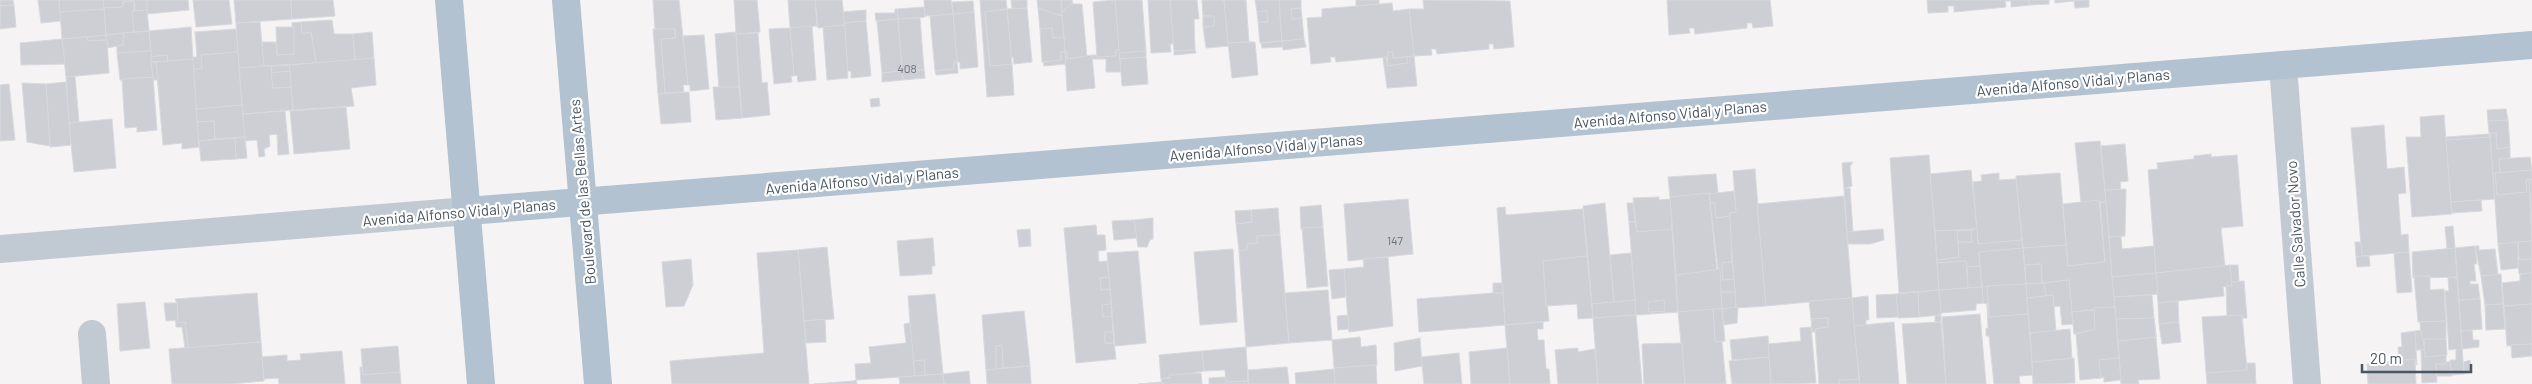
<svg xmlns="http://www.w3.org/2000/svg" width="2532" height="384" font-family="Barlow,sans-serif">
  <style>
    .building { fill: #cdcfd5; stroke: #d7d9de; fill-rule: evenodd }
    .lines { fill: none; stroke-linecap: round; stroke-linejoin: round }
    .minor { stroke: #c1cad2; stroke-width: 28 }
    .major { stroke: #b3c2d1; stroke-width: 28 }
    .labels { text-anchor: middle; dominant-baseline: central; stroke-width: 4.5; stroke-linejoin: round; paint-order: stroke }
    .number-label { font-size: 12px; fill: #6b747e }
    .street-label { font-size: 15px; fill: #4a5661; stroke: #fff }
  </style>
  <rect width="100%" height="100%" fill="#f5f3f3"/>
  <g class="building">
    <path d="M0,0H13L14,5L0,6Z"/>
    <path d="M38,0H59L61,21L41,23Z"/>
    <path d="M59,0H103L104,9L60,12Z"/>
    <path d="M103,0H137L123,2V7L104,8Z"/>
    <path d="M134,0H147V10L135,11Z"/>
    <path d="M147,0H188L189,10L147,14Z"/>
    <path d="M193,0H229L232,24L196,27Z"/>
    <path d="M234,0H291L292,19L236,23Z"/>
    <path d="M291,0H333L335,16L292,19Z"/>
    <path d="M653,0H679L688,85H683L684,92L665,93L661,39L675,38V29L655,30Z"/>
    <path d="M734,0H757L760,32L736,34Z"/>
    <path d="M788,0H815L817,26L790,28Z"/>
    <path d="M815,0H842L845,25L818,28Z"/>
    <path d="M924,0H951L953,14L925,16Z"/>
    <path d="M980,0H1006L1007,9L985,12L990,66L1012,64L1014,95L987,97Z"/>
    <path d="M1011,0H1027V8L1012,9Z"/>
    <path d="M1037,0H1061L1062,16L1038,8Z"/>
    <path d="M1061,0H1072L1073,4H1070L1062,13Z"/>
    <path d="M1115,0H1142L1146,51L1119,53Z"/>
    <path d="M1115,0L1119,49L1116,50V56L1097,57L1093,2Z"/>
    <path d="M1148,0H1170L1174,44H1170L1171,52L1151,53Z"/>
    <path d="M1170,0H1197L1199,19H1194L1195,50L1174,51Z"/>
    <path d="M1202,0H1224L1229,46L1206,48L1203,27L1214,26V16H1203Z"/>
    <path d="M1224,0H1246L1249,42L1228,43Z"/>
    <path d="M1255,0H1279L1282,41L1260,43L1258,22H1268L1267,11L1257,12Z"/>
    <path d="M1279,0H1301V8L1291,9L1292,19L1302,18L1304,39L1282,41Z"/>
    <path d="M1356,0H1379V4L1356,6Z"/>
    <path d="M1423,0L1510,1L1514,47L1494,49L1493,44H1489V49L1437,54L1436,49H1431L1432,55L1414,56L1409,9H1424Z"/>
    <path d="M1667,0H1770L1773,26L1753,28L1752,23H1747V28L1695,34L1694,28H1689L1690,33L1669,35Z"/>
    <path d="M1927,0H2029L2030,5L2011,7V1H2005L2006,7L1954,12V6H1948V12L1928,13Z"/>
    <path d="M2029,0H2049V4L2030,5Z"/>
    <path d="M2055,0H2084L2055,3Z"/>
    <path d="M2084,0H2089V7L2075,8L2074,1Z"/>
    <path d="M134,1V32L106,35L104,8L123,7V2Z"/>
    <path d="M973,1L974,12L953,14L952,2Z"/>
    <path d="M1392,3L1393,11L1409,9L1414,56L1393,58V52H1388V57L1336,62L1335,57H1330L1331,62L1311,64L1307,18L1322,17V9Z"/>
    <path d="M1070,4H1082L1087,58L1067,59V52H1065L1062,13Z"/>
    <path d="M14,5L16,27L0,29V6Z"/>
    <path d="M924,7L925,17L898,19L897,9Z"/>
    <path d="M1027,8L1032,62L1014,64L1013,57H1011L1007,9Z"/>
    <path d="M1038,8L1062,16L1064,37L1053,38L1052,28L1040,29Z"/>
    <path d="M1301,8L1302,18L1292,19L1291,9Z"/>
    <path d="M104,9L106,35L62,39L60,12Z"/>
    <path d="M895,9H897L898,19L876,21L875,13H895Z"/>
    <path d="M1007,9L1012,64L990,66L985,12Z"/>
    <path d="M147,10L149,31L134,32L132,11Z"/>
    <path d="M866,10V21L844,23L843,12Z"/>
    <path d="M1267,11L1268,22H1258L1257,12Z"/>
    <path d="M974,12L978,67L960,69V62H957L953,14Z"/>
    <path d="M953,14L957,62H954V69L935,71L930,16Z"/>
    <path d="M1203,16H1214V26L1203,27Z"/>
    <path d="M920,18L924,70L902,71L898,19Z"/>
    <path d="M898,19L902,71L882,73L877,21Z"/>
    <path d="M332,20L334,34H353L355,60L316,63L311,32L302,34L301,22Z"/>
    <path d="M866,21L871,76L851,78V71H848L844,23Z"/>
    <path d="M260,22L264,66L239,68L236,23Z"/>
    <path d="M301,22L302,34L311,32L316,63L264,66L262,42H276L277,55L294,54L292,23Z"/>
    <path d="M845,25L848,78L827,80L823,27Z"/>
    <path d="M812,26L816,80L798,82L797,75L794,76L790,28Z"/>
    <path d="M191,27L193,59L168,61L167,55L151,57L149,31Z"/>
    <path d="M276,27H294V54L277,55Z"/>
    <path d="M790,28L794,76H791L792,82L774,84L769,29Z"/>
    <path d="M1052,28L1053,38L1064,37L1065,52H1061V60L1042,62L1040,29Z"/>
    <path d="M236,29L238,52L201,55L202,69H193L192,57H197L195,32Z"/>
    <path d="M653,29H675V38L661,39L665,93L658,94Z"/>
    <path d="M149,31L151,51L117,53V45H123L124,33Z"/>
    <path d="M372,32L374,58L355,60L353,34Z"/>
    <path d="M736,32L739,87L719,89L715,34Z"/>
    <path d="M124,33L123,45L107,48L106,35Z"/>
    <path d="M758,33L762,83L767,82L770,115L742,118L736,34Z"/>
    <path d="M106,35L107,40L88,41L87,37Z"/>
    <path d="M704,35L709,89L690,91V85H688L683,36Z"/>
    <path d="M87,37L88,41L107,40L109,73L66,77L62,39Z"/>
    <path d="M62,39L65,64L21,65L20,43Z"/>
    <path d="M1304,39L1306,47L1283,50L1282,41Z"/>
    <path d="M1282,41L1283,47L1262,48L1261,43Z"/>
    <path d="M1249,42H1255L1258,75L1232,78L1228,43Z"/>
    <path d="M1119,49L1121,72H1106V59H1092V55H1097V57L1116,56V50Z"/>
    <path d="M1195,50L1196,53L1174,55V51Z"/>
    <path d="M151,51L153,77L120,80L117,53Z"/>
    <path d="M1146,51V57L1120,59L1119,53Z"/>
    <path d="M238,52L242,105L196,109L193,69H202L201,55Z"/>
    <path d="M1061,52H1065L1066,64L1044,66L1043,62L1061,60Z"/>
    <path d="M1065,52H1067V59L1092,55L1095,88L1067,91Z"/>
    <path d="M1388,52H1393V58L1407,57L1408,63L1387,66Z"/>
    <path d="M167,55L168,61L151,62V57Z"/>
    <path d="M1414,56L1417,86L1387,88L1383,58L1386,57L1387,66L1408,63L1407,57Z"/>
    <path d="M1146,57L1148,84L1122,86L1120,59Z"/>
    <path d="M374,58L376,85L351,88L354,106L293,110L289,65Z"/>
    <path d="M193,59L199,147L182,149V143L163,145L156,62Z"/>
    <path d="M151,62H156L158,80H153Z"/>
    <path d="M954,62H957L958,73L936,75L935,71L954,69Z"/>
    <path d="M289,65L290,71L271,73V66Z"/>
    <path d="M264,66H271L273,88L291,87L293,110L243,114L239,68Z"/>
    <path d="M924,70L925,78L903,80L902,71Z"/>
    <path d="M290,71L291,87L273,88L271,73Z"/>
    <path d="M902,71L903,80L882,82V73Z"/>
    <path d="M75,76L79,122L69,123L66,77Z"/>
    <path d="M153,77L157,130L137,132V127L125,128L122,79Z"/>
    <path d="M66,82L71,145L50,147L46,84Z"/>
    <path d="M22,83L46,84L50,146L27,142Z"/>
    <path d="M9,84L15,140L0,141V85Z"/>
    <path d="M713,87H739L742,118L716,120Z"/>
    <path d="M689,92L691,122L661,124L658,94Z"/>
    <path d="M879,98L880,106L871,107L870,99Z"/>
    <path d="M242,105L245,137L215,139L214,121L197,122L196,109Z"/>
    <path d="M346,107L350,149L294,154L290,111Z"/>
    <path d="M2506,109L2508,120L2488,121L2487,110Z"/>
    <path d="M285,111L289,154L278,155L277,134L269,135L270,146L264,149L265,156L259,157L257,140L245,141L243,114Z"/>
    <path d="M2444,115L2452,214L2412,217L2406,137H2421L2420,117Z"/>
    <path d="M112,119L116,168L74,172L69,123Z"/>
    <path d="M2508,120L2510,147L2497,149L2496,133H2489L2488,121Z"/>
    <path d="M214,121L215,139L199,141L197,122Z"/>
    <path d="M2384,125L2387,169L2404,167L2406,193L2398,194L2401,235L2408,234L2409,252L2362,256L2351,128Z"/>
    <path d="M2490,133H2496L2497,149L2510,147V159H2499L2500,173L2493,174Z"/>
    <path d="M2489,134L2490,137L2446,140V137Z"/>
    <path d="M245,137L247,158L236,159L235,138Z"/>
    <path d="M2490,137L2495,199L2451,202L2446,140Z"/>
    <path d="M235,138L236,159L201,161L199,141Z"/>
    <path d="M2100,141L2106,202H2081L2075,143Z"/>
    <path d="M2125,144L2128,181L2120,182L2121,190H2105L2101,146Z"/>
    <path d="M2211,154V157L2237,155L2243,226L2221,228L2225,266L2156,273L2148,170L2158,169L2157,163L2194,159V156Z"/>
    <path d="M1929,155L1939,290L1899,293L1890,158Z"/>
    <path d="M2530,157L2532,170L2500,173L2499,159Z"/>
    <path d="M1853,162L1850,166L1852,186L1844,189L1842,163Z"/>
    <path d="M1755,169L1766,306L1736,308L1729,213L1736,212L1733,171Z"/>
    <path d="M1971,170L1977,229L1935,231L1930,174Z"/>
    <path d="M2532,170V179L2526,180L2527,192L2497,195L2495,173Z"/>
    <path d="M1999,173V180L2016,179L2022,240L1978,244L1973,182L1982,181L1981,175Z"/>
    <path d="M2060,173L2066,245L2023,248L2016,176Z"/>
    <path d="M2495,173L2497,195L2527,192L2526,180H2529L2532,241L2498,244L2493,174Z"/>
    <path d="M1716,174L1718,193L1670,197L1668,177Z"/>
    <path d="M2532,179V232L2529,180Z"/>
    <path d="M1850,188L1853,232H1847L1844,189Z"/>
    <path d="M2126,189L2125,236L2109,237L2105,190Z"/>
    <path d="M1734,191L1736,212L1729,213L1730,216L1716,218L1715,203H1710L1709,194Z"/>
    <path d="M1709,193L1717,271L1676,275L1670,197Z"/>
    <path d="M1844,196L1852,298L1766,306L1757,204Z"/>
    <path d="M1659,197V200L1670,199L1672,229L1637,232L1633,198Z"/>
    <path d="M1408,199L1413,254L1348,261L1344,204Z"/>
    <path d="M2099,200L2105,262L2068,266L2063,204Z"/>
    <path d="M2481,200L2482,211L2452,213L2451,202Z"/>
    <path d="M2100,202H2106L2115,307L2072,312L2069,280L2042,283L2041,264L2025,265L2023,248L2066,245L2068,266L2105,262Z"/>
    <path d="M1605,203L1614,302L1592,304L1583,206Z"/>
    <path d="M1627,203H1633L1635,222H1629Z"/>
    <path d="M1710,203H1715L1716,218L1730,216L1732,262L1722,263L1723,280L1734,279L1735,292H1721Z"/>
    <path d="M1321,205L1323,227L1301,229L1300,207Z"/>
    <path d="M1505,207L1506,215L1583,209L1587,256L1543,261L1549,321L1505,325L1497,208Z"/>
    <path d="M1278,208L1280,235L1257,236L1258,243L1247,244V250L1239,251L1236,224L1252,222L1251,210Z"/>
    <path d="M1251,210L1252,222L1236,224L1235,211Z"/>
    <path d="M1153,218V239L1150,240L1147,247H1138L1134,220Z"/>
    <path d="M1134,220L1137,238L1114,240L1112,221Z"/>
    <path d="M1629,222H1635L1637,232L1672,229L1678,312L1636,315ZM1664,300L1665,311L1649,312L1648,302Z"/>
    <path d="M1096,225L1097,235H1105L1106,250L1098,251L1099,262L1107,261L1109,277L1100,278L1101,290L1110,289L1111,304L1102,305L1103,317L1112,316L1113,332H1105V343H1114L1116,359L1076,363L1064,228Z"/>
    <path d="M2453,226L2455,248L2447,249L2445,227Z"/>
    <path d="M1323,227L1328,286L1307,288L1302,228Z"/>
    <path d="M1030,229L1031,246L1019,247L1017,230Z"/>
    <path d="M1883,229L1884,240L1870,244H1848L1847,232Z"/>
    <path d="M1977,229L1978,244L2022,240L2023,248L1979,252L1980,266L1967,267L1966,261L1937,263V260L1959,257L1958,242H1972L1971,230Z"/>
    <path d="M1957,230L1959,257L1937,260L1935,231Z"/>
    <path d="M1971,230L1972,242H1958L1957,231Z"/>
    <path d="M1280,235L1289,343L1246,347L1239,251L1247,250V244L1258,243L1257,236Z"/>
    <path d="M2121,236L2122,249L2154,246L2156,273L2112,277L2109,237Z"/>
    <path d="M933,238L935,266H932V274L900,276L897,241Z"/>
    <path d="M2532,241V259L2519,260L2518,242Z"/>
    <path d="M2355,242H2361L2362,256L2356,257Z"/>
    <path d="M2518,242V268L2501,270L2498,244Z"/>
    <path d="M2475,246H2479V250L2495,249L2498,275L2481,276Z"/>
    <path d="M2475,246L2477,264H2474L2476,281H2470V284H2478L2480,299L2459,300L2455,248Z"/>
    <path d="M827,247L834,319L804,321L798,250Z"/>
    <path d="M2023,248L2026,284L1982,287L1979,252Z"/>
    <path d="M2455,248L2457,277L2413,278L2412,252Z"/>
    <path d="M1233,249L1237,322L1200,325L1194,252Z"/>
    <path d="M798,250L809,384H672L670,361L764,353L757,253Z"/>
    <path d="M1138,251L1146,343L1115,346L1107,253Z"/>
    <path d="M2409,252L2412,292L2397,293L2394,253Z"/>
    <path d="M1631,253L1635,300L1614,302L1610,255Z"/>
    <path d="M1587,256L1593,318L1578,319L1577,304L1546,306L1543,261Z"/>
    <path d="M2362,256H2369L2370,266L2357,267L2356,257Z"/>
    <path d="M1388,257L1393,326L1349,332L1344,269L1364,267L1363,259Z"/>
    <path d="M691,259L693,285L684,306L666,307L662,262Z"/>
    <path d="M2532,259V273L2519,274L2518,260Z"/>
    <path d="M1966,261L1968,288L1939,290L1937,263Z"/>
    <path d="M1732,262L1734,279L1723,280L1722,263Z"/>
    <path d="M2041,264L2042,283L2026,284L2025,265Z"/>
    <path d="M2230,265H2238L2239,281L2231,282Z"/>
    <path d="M2230,265L2232,286L2223,287L2224,296L2158,303L2156,273Z"/>
    <path d="M1980,266L1982,287L1968,288L1967,267Z"/>
    <path d="M1344,269L1346,297L1332,299L1329,270Z"/>
    <path d="M1720,269L1722,309L1678,312L1676,275Z"/>
    <path d="M2156,273L2158,294L2114,297L2112,277Z"/>
    <path d="M2532,273V304L2504,306L2502,283L2520,281V274Z"/>
    <path d="M2501,274L2503,304L2485,305L2481,276Z"/>
    <path d="M2414,276H2430V290L2444,289L2446,321L2418,322Z"/>
    <path d="M1109,277L1110,289L1101,290L1100,278Z"/>
    <path d="M2448,277L2457,278L2464,374L2451,375L2450,360H2456V349L2449,350L2445,291H2449Z"/>
    <path d="M2069,280L2073,324L2062,325L2060,306L2054,307L2053,295L2046,296L2044,283Z"/>
    <path d="M2244,281L2247,318H2242V315L2227,316L2226,286H2232L2231,282Z"/>
    <path d="M1493,283H1502L1503,293H1493Z"/>
    <path d="M2044,283L2046,296L2027,298L2026,284Z"/>
    <path d="M2026,284L2028,314L1989,317L1987,286Z"/>
    <path d="M1987,286L1988,304L1983,303L1982,287Z"/>
    <path d="M1982,287L1983,303L1976,304V310L1941,313L1939,290Z"/>
    <path d="M1328,290L1332,340L1289,343L1285,293Z"/>
    <path d="M1939,290L1941,315L1919,317L1918,292Z"/>
    <path d="M1721,292H1735L1736,308L1722,309Z"/>
    <path d="M1918,292L1919,317L1898,318L1896,294Z"/>
    <path d="M257,293L261,342L188,348L185,322L176,323L175,320H178L177,303L175,299Z"/>
    <path d="M1493,293H1503L1505,325L1419,332L1417,299Z"/>
    <path d="M935,294L943,374L925,375L924,360L913,361L908,296Z"/>
    <path d="M1896,294L1898,317L1877,318L1876,295Z"/>
    <path d="M2053,295L2056,331L2030,333L2027,298Z"/>
    <path d="M2152,295L2154,318L2116,319L2114,297Z"/>
    <path d="M1868,296L1869,320H1866V325L1854,326L1852,298Z"/>
    <path d="M1852,298L1859,379L1839,380V384H1819L1815,329L1828,327V318L1811,319L1809,301Z"/>
    <path d="M2480,299L2482,329L2461,331L2459,300Z"/>
    <path d="M1635,300L1636,315L1593,318L1592,304Z"/>
    <path d="M1664,300L1665,311L1649,312L1648,302Z"/>
    <path d="M2178,301L2179,324L2177,322L2159,324L2158,303Z"/>
    <path d="M145,302L150,348L120,351L117,304Z"/>
    <path d="M164,303H177L178,320L166,321Z"/>
    <path d="M1111,304L1112,316L1103,317L1102,305Z"/>
    <path d="M1987,304L1989,317L2028,314L2033,375L2019,376L2020,384H1994L1989,336H1986V328L1988,329Z"/>
    <path d="M2503,304L2505,329L2486,330L2485,305Z"/>
    <path d="M2532,304V344L2507,346L2504,306Z"/>
    <path d="M1738,307L1737,323L1723,325L1722,309Z"/>
    <path d="M2115,307L2119,358L2099,360L2101,378L2080,380L2076,334L2095,329L2094,308Z"/>
    <path d="M1713,309H1722L1725,341L1715,342Z"/>
    <path d="M1713,309L1715,342L1722,341L1726,384H1685L1678,312Z"/>
    <path d="M2094,310L2095,329L2074,334L2072,312Z"/>
    <path d="M1024,311L1030,366L1003,368L1002,345L996,346V369L986,370L982,315Z"/>
    <path d="M1980,314L1986,384H1946L1942,317Z"/>
    <path d="M1348,315L1349,329L1338,330L1337,316Z"/>
    <path d="M1636,315L1642,384H1598L1593,318Z"/>
    <path d="M1941,315V322H1935V316Z"/>
    <path d="M2242,315L2247,370L2206,373L2202,317Z"/>
    <path d="M1828,318V327L1815,329V332H1812L1811,319Z"/>
    <path d="M2154,318L2160,379L2138,380L2139,384H2121L2118,341L2156,337Z"/>
    <path d="M2154,318L2156,337L2118,341L2116,319Z"/>
    <path d="M825,319L826,342L806,343L804,321Z"/>
    <path d="M2446,321V339L2421,340L2420,322Z"/>
    <path d="M185,322L188,348H185L182,327H176V323Z"/>
    <path d="M1543,322V329H1537L1538,340H1544L1546,369H1549L1550,384H1510L1505,325Z"/>
    <path d="M1894,322L1899,384H1860L1854,326Z"/>
    <path d="M1941,322L1946,384H1907L1902,324Z"/>
    <path d="M2177,322L2179,324L2181,342L2162,344L2159,324Z"/>
    <path d="M910,323L915,376L856,380L855,364L871,363L869,347L906,343L904,324Z"/>
    <path d="M1811,327L1816,383L1771,384L1768,344L1801,341L1800,328Z"/>
    <path d="M2070,329L2072,359L2032,362L2030,333Z"/>
    <path d="M2421,330L2425,350H2416L2415,331Z"/>
    <path d="M2472,330L2473,340H2479V347L2462,349L2461,331Z"/>
    <path d="M2415,331L2416,350L2417,365L2415,359L2399,361L2398,347H2402L2401,333Z"/>
    <path d="M1105,332H1113L1114,343H1105Z"/>
    <path d="M1768,336L1769,357L1732,360L1730,340Z"/>
    <path d="M1360,337L1361,347L1376,345L1377,365L1334,368L1332,340Z"/>
    <path d="M1420,338L1422,366L1395,371L1394,343Z"/>
    <path d="M2424,339H2446L2447,355L2425,357Z"/>
    <path d="M261,342L264,381L229,384H172L169,349Z"/>
    <path d="M1682,343L1685,384H1644L1642,344Z"/>
    <path d="M2532,344V356L2512,358L2511,345Z"/>
    <path d="M1002,345L1003,368L996,369V346Z"/>
    <path d="M398,346L400,372L363,375L361,349Z"/>
    <path d="M1246,347L1248,381L1226,382L1225,370L1204,371L1202,351Z"/>
    <path d="M1507,348L1510,384H1471L1469,352Z"/>
    <path d="M1578,348V352L1595,349L1598,384H1558L1555,350Z"/>
    <path d="M2421,350H2425V357L2446,355V364H2436L2437,382L2422,383Z"/>
    <path d="M342,351L345,384H279L278,378L264,379L262,357L287,355V361L301,360L300,354Z"/>
    <path d="M1202,351L1204,371L1161,379L1159,355Z"/>
    <path d="M1459,353L1462,384H1424L1421,357Z"/>
    <path d="M1769,357L1771,384H1732L1729,361Z"/>
    <path d="M2074,358L2075,383L2033,384L2032,362Z"/>
    <path d="M2119,358L2121,380L2104,382V377L2101,378L2099,360Z"/>
    <path d="M2415,359L2416,384H2368L2367,364Z"/>
    <path d="M924,360L925,375L915,376L913,361Z"/>
    <path d="M2470,360L2472,372L2464,374V362Z"/>
    <path d="M2446,362H2450L2452,376H2437L2436,364H2446Z"/>
    <path d="M2247,363H2255L2256,384H2207L2206,373L2247,370Z"/>
    <path d="M1376,365L1377,384H1335L1334,368Z"/>
    <path d="M1030,366L1031,384H987L986,370Z"/>
    <path d="M360,367H362L363,375L400,372L401,384H361Z"/>
    <path d="M1287,367L1289,384H1249L1248,370Z"/>
    <path d="M1334,369L1335,384H1296L1295,373Z"/>
    <path d="M969,371L970,384H944L943,374Z"/>
    <path d="M1201,373L1202,384H1162L1161,379L1170,378V375Z"/>
    <path d="M943,374L944,384H900L899,377Z"/>
    <path d="M1225,377L1226,382L1248,381L1249,384H1209V378Z"/>
    <path d="M1859,379L1860,384H1839V380Z"/>
    <path d="M856,380L857,384H814L853,381Z"/>
    <path d="M1162,382V384H1138Z"/>
  </g>
  <g class="lines">
    <g class="minor">
      <path d="M2283,65L2307,384"/>
      <path d="M0,249L468,211"/>
      <path d="M92,334L96,384"/>
    </g>
    <g class="major">
      <path d="M449,0L481,384"/>
      <path d="M566,0L598,384"/>
      <path d="M468,211L2532,45"/>
    </g>
  </g>
  <g class="labels">
    <g class="number-label">
      <text x="907" y="68">408</text>
      <text x="1395" y="240">147</text>
    </g>
    <g class="street-label">
      <text transform="translate(2073 82) rotate(-5)">Avenida Alfonso Vidal y Planas</text>
      <text transform="translate(1670 114) rotate(-5)">Avenida Alfonso Vidal y Planas</text>
      <text transform="translate(1266 147) rotate(-5)">Avenida Alfonso Vidal y Planas</text>
      <text transform="translate(862 180) rotate(-5)">Avenida Alfonso Vidal y Planas</text>
      <text transform="translate(582 192) rotate(-95)">Boulevard de las Bellas Artes</text>
      <text transform="translate(459 212) rotate(-5)">Avenida Alfonso Vidal y Planas</text>
      <text transform="translate(2295 224) rotate(-94)">Calle Salvador Novo</text>
    </g>
  </g>
  <path d="M2362 364v8h109v-8" fill="none" stroke="#4a5661" stroke-width="2.5"/>
  <text x="2370" y="364" font-size="15" fill="#4a5661" stroke="#ffffff" stroke-width="4" paint-order="stroke">20 m</text>
</svg>
